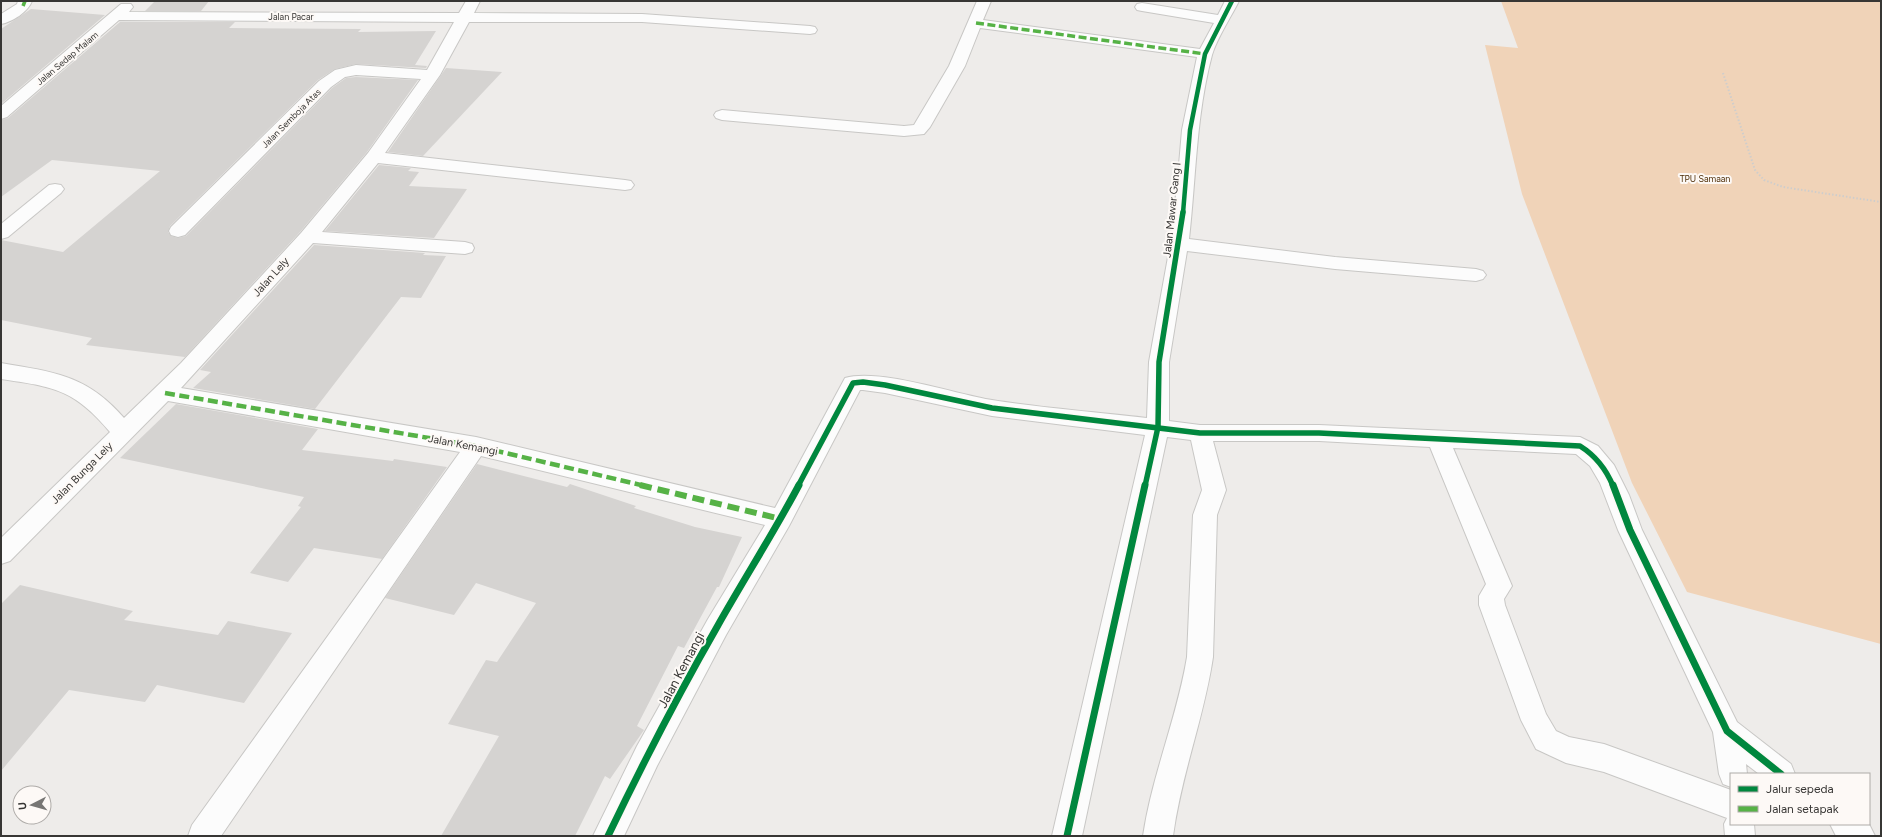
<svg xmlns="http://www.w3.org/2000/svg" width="1882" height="837" font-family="Figtree,sans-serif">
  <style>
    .green { fill: #f0d3b8 }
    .building { fill: #d5d3d1 }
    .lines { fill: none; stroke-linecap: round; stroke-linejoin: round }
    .minor-casing { stroke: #c8c7c5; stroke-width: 2 }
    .path { stroke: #cecdcc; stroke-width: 2; stroke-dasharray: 1.5 2; stroke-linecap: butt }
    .minor { fill: #fcfcfc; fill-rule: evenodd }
    .quiet-far2 { stroke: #56b246; stroke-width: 3.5; stroke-dasharray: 8 3.5; stroke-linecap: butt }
    .quiet-far1 { stroke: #56b246; stroke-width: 4.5; stroke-dasharray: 10 4.5; stroke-linecap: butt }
    .quiet { stroke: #56b246; stroke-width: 6; stroke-dasharray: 12 6; stroke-linecap: butt }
    .cycleway-far2-casing { stroke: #fdf9f6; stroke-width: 6 }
    .cycleway-far1-casing { stroke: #fdf9f6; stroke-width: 8 }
    .cycleway-casing { stroke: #fdf9f6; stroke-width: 10 }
    .cycleway-far2 { stroke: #00873e; stroke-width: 4.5 }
    .cycleway-far1 { stroke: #00873e; stroke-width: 5.5 }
    .cycleway { stroke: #00873e; stroke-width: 7 }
    .labels { text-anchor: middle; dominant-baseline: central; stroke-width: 4; stroke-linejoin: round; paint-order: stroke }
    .far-street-label { font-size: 9px; fill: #373634; stroke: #fdf9f6 }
    .far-park-label { font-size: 9px; fill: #4d2c05; stroke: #fdf9f6 }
    .street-label { font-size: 11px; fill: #373634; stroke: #fdf9f6 }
    .near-street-label { font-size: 13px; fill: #373634; stroke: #fdf9f6 }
  </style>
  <rect width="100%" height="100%" fill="#eeecea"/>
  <path class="green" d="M1501,1H1881V644L1687,592L1632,483L1522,194L1485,45L1518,48Z"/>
  <g class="building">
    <path d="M155,1H209L201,11H145Z"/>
    <path d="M31,9L105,15L1,104V29Z"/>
    <path d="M120,22H235L229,28L361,29L358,32L436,31L415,65L427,66L426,68L356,64L335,69L318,80L170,226L168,232L171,236L178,238L186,236L332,88L346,78L356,77L418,80L367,152L300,232L185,357L86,345L92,338L1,320V240L63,252L160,171L52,160L1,197V120L8,118Z"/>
    <path d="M446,68L502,72L423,156L388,152Z"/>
    <path d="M379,165L411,168L408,171L419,172L409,186L467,189L434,238L325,231Z"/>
    <path d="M314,245L425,253L423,255L446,256L421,298L401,297L315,409L193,388L211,372L200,370Z"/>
    <path d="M176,404L318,429L302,450L393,461L394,459L447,467L382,559L314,548L288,582L250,573L301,507L298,506L304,497L120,458Z"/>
    <path d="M477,464L567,487L570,484L636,506L634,508L695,527L742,537L719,587H717L684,648L678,646L637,726L644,730L610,779L605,776L575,836H441L499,736L448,724L486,660L497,662L536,603L476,583L454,615L385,598Z"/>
    <path d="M20,585L133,611L124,620L218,635L228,621L292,633L244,703L157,685L145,702L69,690L1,771V604Z"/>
  </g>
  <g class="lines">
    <g class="minor-casing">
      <g id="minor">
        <path d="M18,1H32C28,12 12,22 1,24V14L17,4Z"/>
        <path d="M466,1H480L474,13L642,14L810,26L815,27L817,30L815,33L810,34L642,22H469L440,75L385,153L625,180L631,181L634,185L631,189L625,190L378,163L322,232L465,242L472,244L474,248L472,252L465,254L313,243L181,388L476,437L775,508L845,378C879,368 955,394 992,400C1043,408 1096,412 1147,418L1149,362L1168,257L1177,188L1182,130L1197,57L980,28L965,66L930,127L924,134L904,136L722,120L716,118L714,115L716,112L722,110L904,126L914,125L949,66L977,1H991L983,20L1200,49L1214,23L1142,11L1137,10L1135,7L1137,4L1142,3L1218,15L1225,1H1239C1231,17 1217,38 1212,55C1196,115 1196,178 1189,239L1335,257L1476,269L1483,271L1486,275L1483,279L1476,281L1335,269L1187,251L1169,362V421L1200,425H1319L1580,437L1598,446L1614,465L1629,495L1642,530L1737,722L1791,764L1795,774H1759L1746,764L1747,774H1731V787L1723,784L1719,774L1713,732L1618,530L1600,483L1590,466L1576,454L1453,448L1512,586L1504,599L1505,605L1546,714L1556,731L1569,737L1604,744L1731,790V824H1754L1755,836H1725L1724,824L1727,818L1604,772L1566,763L1536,749L1521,720L1479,605V596L1486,584L1430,447L1319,441H1213L1226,490L1217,515L1213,657C1204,718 1181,775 1173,836H1143C1152,775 1177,718 1187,657L1193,515L1202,490L1191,440L1167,437L1082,836H1052L1145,435L992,416L885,393L863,390H860L789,526L726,635L657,766L624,836H593L637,746L708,619L765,525L481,456L221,836H188L192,825L460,452L168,401L10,561L1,564V538L110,432C74,389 54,387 1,379V363C54,372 87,375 124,418L181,363L301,233L368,153L421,79L356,75L345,77L331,87L185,235L178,237L171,235L169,231L171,227L319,81L335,70L356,65L427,70L454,22L119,20L7,117L1,119V106L121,4H131L133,7L129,12L459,13Z"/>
        <path d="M55,184L61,185L64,189L61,193L8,237L1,239V224L49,185Z"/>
        <path d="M1830,824H1869L1875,836H1836Z"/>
      </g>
    </g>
    <path class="path" d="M1723,73L1755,170L1764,180L1783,187L1881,202"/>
    <use href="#minor" class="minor"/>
    <g class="quiet-far2">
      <path d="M23,6L25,1"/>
      <path d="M976,23L1205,54"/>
    </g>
    <path class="quiet-far1" d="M165,393L476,446L645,486"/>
    <path class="quiet" d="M640,485L781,519"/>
    <g class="cycleway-far2-casing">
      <path id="cycleway-far2" d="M1183,213L1190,130L1205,54L1232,1"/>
    </g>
    <g class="cycleway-far1-casing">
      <g id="cycleway-far1">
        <path d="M798,486L853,383L863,382L885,385L992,408L1200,433H1319L1580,446C1596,456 1606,469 1613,486"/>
        <path d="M1145,486L1158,427L1159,362L1183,212"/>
      </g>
    </g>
    <g class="cycleway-casing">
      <g id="cycleway">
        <path d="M1613,485L1630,530L1727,731L1781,774"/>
        <path d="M608,836C642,765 678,695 717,627C744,579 773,534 799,485"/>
        <path d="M1067,836L1145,485"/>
      </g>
    </g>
    <use href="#cycleway-far2" class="cycleway-far2"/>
    <use href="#cycleway-far1" class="cycleway-far1"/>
    <use href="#cycleway" class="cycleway"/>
  </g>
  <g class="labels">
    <g class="far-street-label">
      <text x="291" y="16">Jalan Pacar</text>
      <text transform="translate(67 58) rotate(-40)">Jalan Sedap Malam</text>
      <text transform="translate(291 118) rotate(-45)">Jalan Semboja Atas</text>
    </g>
    <g class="far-park-label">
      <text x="1705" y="178">TPU Samaan</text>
    </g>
    <g class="street-label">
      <text transform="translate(1172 210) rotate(-84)">Jalan Mawar Gang I</text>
      <text transform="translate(271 277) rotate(-48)">Jalan Lely</text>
      <text transform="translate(463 445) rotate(11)">Jalan Kemangi</text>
      <text transform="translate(82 473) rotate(-45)">Jalan Bunga Lely</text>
    </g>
    <g class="near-street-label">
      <text transform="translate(681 670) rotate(-62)">Jalan Kemangi</text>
    </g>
  </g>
  <rect width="1882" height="837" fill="none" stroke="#373634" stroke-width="4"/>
  <rect x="1730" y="773" width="140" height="52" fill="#fdf9f6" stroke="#aeaba8"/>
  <rect x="1738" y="786" width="20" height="6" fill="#00873e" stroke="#aeaba8"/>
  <text x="1766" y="793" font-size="12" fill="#373634">Jalur sepeda</text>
  <rect x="1738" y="806" width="20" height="6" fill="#56b246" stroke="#aeaba8"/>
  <text x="1766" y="813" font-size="12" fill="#373634">Jalan setapak</text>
  <g transform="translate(32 805) rotate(264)"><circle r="19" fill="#fdf9f6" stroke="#aeaba8"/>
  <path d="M0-3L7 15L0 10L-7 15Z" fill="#777674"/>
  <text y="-6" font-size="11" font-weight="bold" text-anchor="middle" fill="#373634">U</text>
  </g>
</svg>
